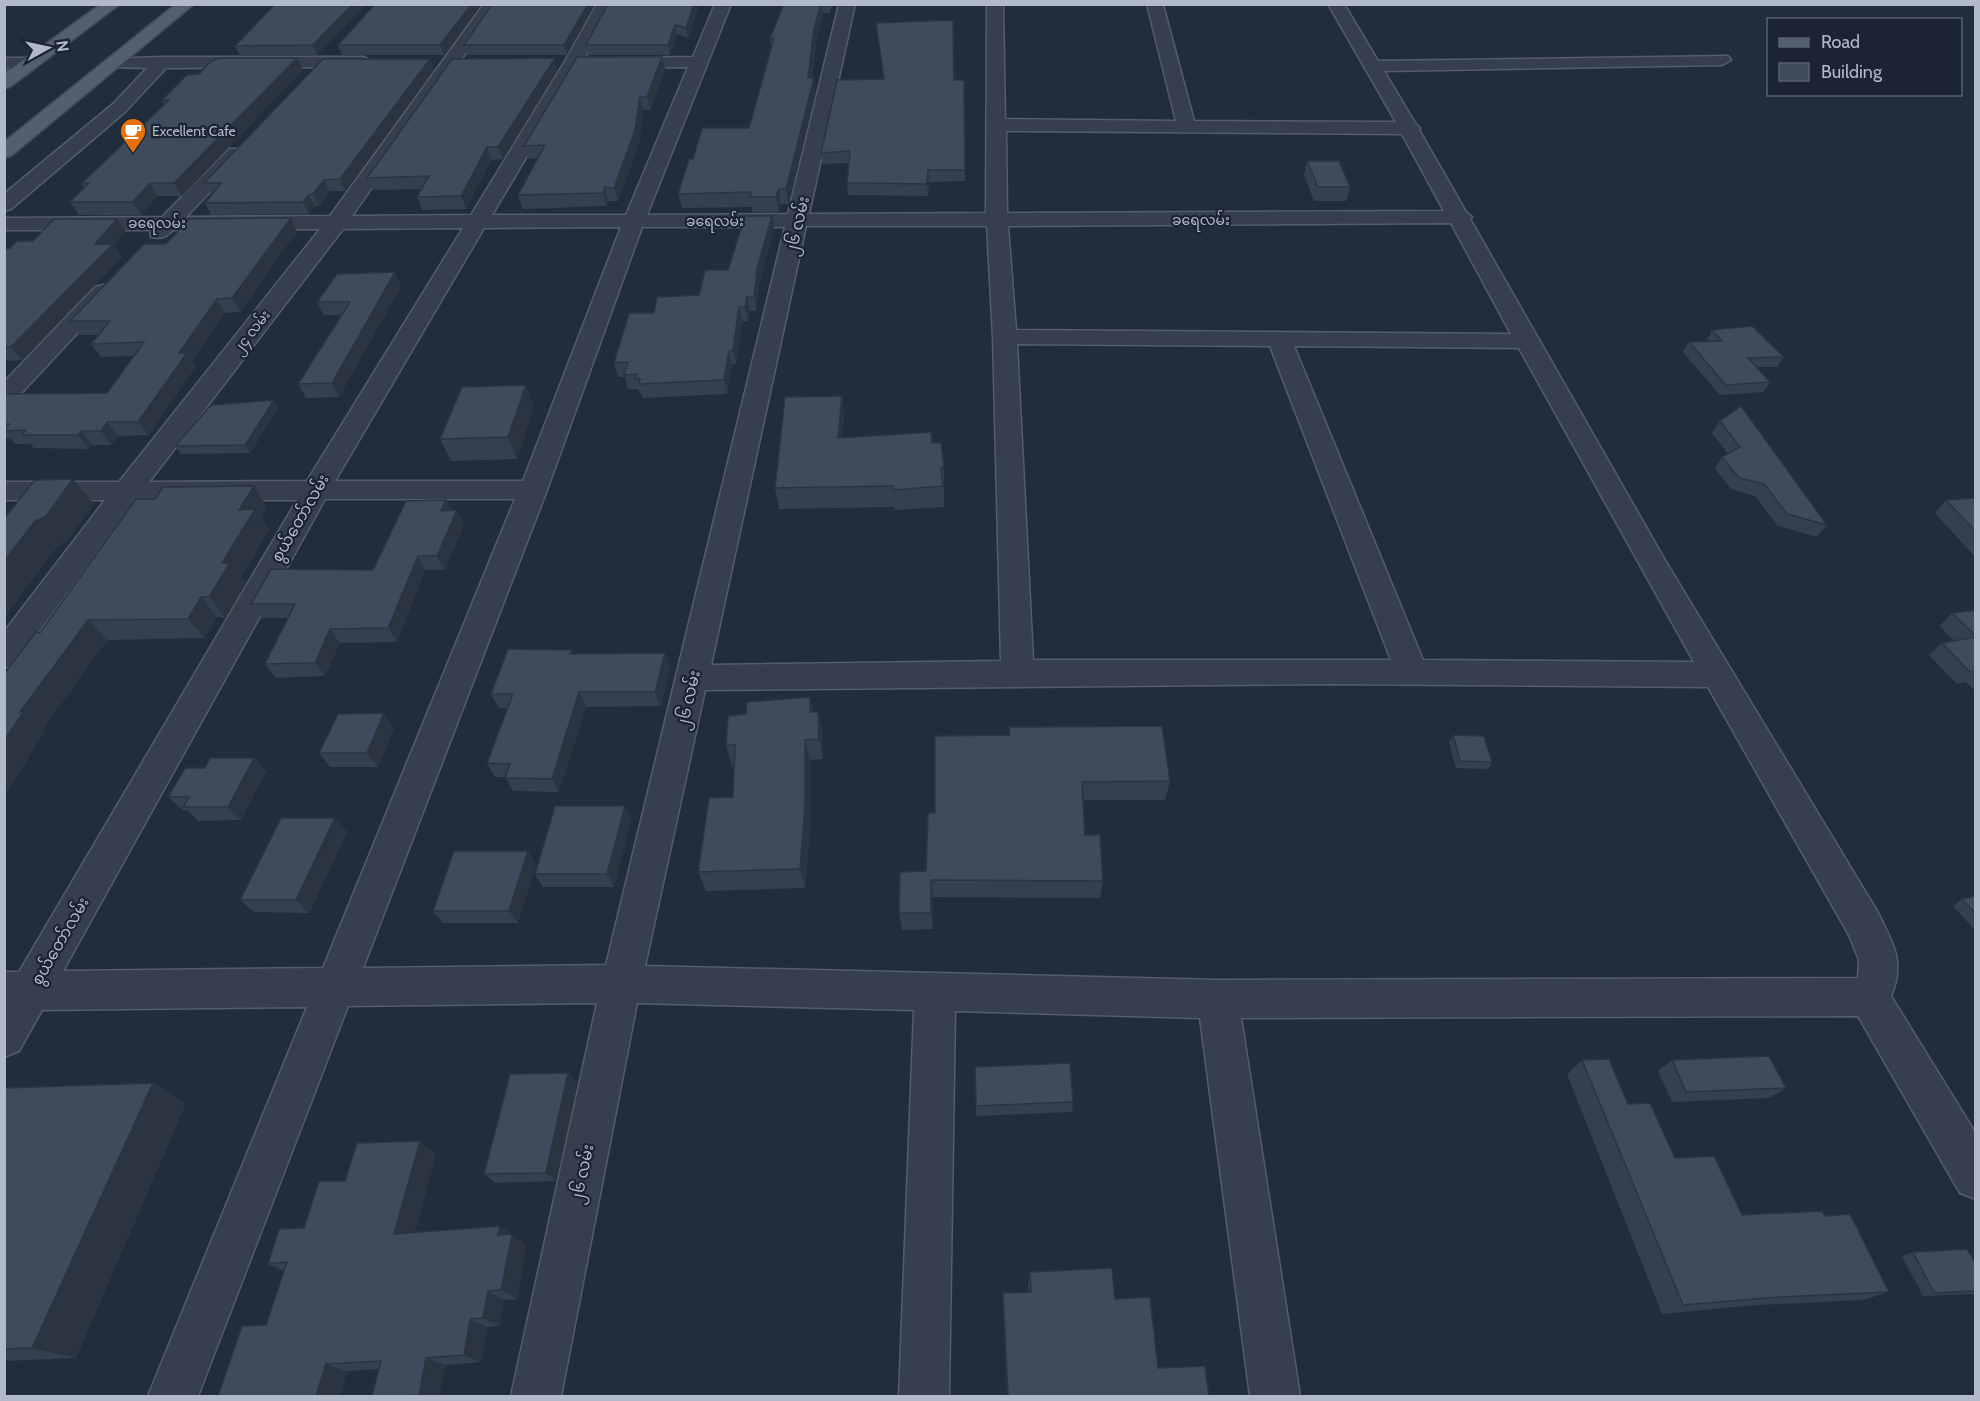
<svg xmlns="http://www.w3.org/2000/svg" width="1980" height="1401" font-family="Cabin,'Noto Sans Myanmar',sans-serif">
  <style>
    .lines { fill: none; stroke-linecap: round; stroke-linejoin: round }
    .minor-casing { stroke: #535d6b; stroke-width: 3 }
    .major-casing { stroke: #3e4856; stroke-width: 3 }
    .minor { fill: #353f4d; fill-rule: evenodd }
    .major { fill: #535e6e; fill-rule: evenodd }
    .wall { fill: #344050 }
    .shaded-wall { fill: #2b3441 }
    .building { fill: #3d4b5d; stroke: #2b3441; stroke-width: 1.5 }
    .labels { text-anchor: middle; dominant-baseline: central; stroke-width: 4.5; stroke-linejoin: round; paint-order: stroke }
    .far-poi-label { font-size: 14px; fill: #b1bac9; stroke: #1b2432; text-anchor: start }
    .far-street-label { font-size: 14px; fill: #b1bac9; stroke: #1b2432 }
    .street-label { font-size: 16px; fill: #b1bac9; stroke: #1b2432 }
  </style>
  <rect width="100%" height="100%" fill="#212d3d"/>
  <g class="lines">
    <g class="minor-casing">
      <g id="minor">
        <path d="M484,4H500L352,216L471,215L564,63L597,4H613L582,63L492,215H626L688,67L620,68L611,63L620,58L693,57L715,4H731L647,215L788,214L839,4H855L809,214L986,213L987,4H1003L1005,119L1176,121L1147,4L1163,5L1194,121L1396,122L1328,4H1344L1378,61L1728,56L1731,60L1722,65L1384,71L1415,123L1420,128L1419,130L1466,212L1472,217L1470,219L1666,562L1877,911C1892,942 1906,961 1891,996L1976,1134V1199L1960,1193L1858,1016L1241,1018L1300,1396H1250L1200,1018L955,1011L949,1396H899L914,1010L637,1003L561,1396H511L597,1003L348,1006L198,1396H148L307,1007L42,1010L19,1051L4,1057V972H19L297,500H135L15,664L4,668V632L105,500H4V482H119L320,229L173,230C166,237 162,239 151,237L150,230H4V218L162,217L229,149H243L246,153L243,157L186,217L330,216ZM1006,131L1402,134L1444,211L1007,213ZM1451,223L1511,334L1016,330L1008,226ZM806,226H987L993,337L1001,661L711,665ZM621,227L523,481H335L484,228ZM642,227H785L606,965L363,968L547,490ZM463,228L307,481L149,482L343,229ZM1017,344L1270,346L1391,660H1033ZM1294,346L1519,348L1694,662L1423,660ZM325,499H515L323,968L63,971ZM1332,684L1708,687L1849,935L1859,960L1858,978L1218,980L645,966L705,690Z"/>
        <path d="M162,57H364L373,62L364,67L166,68L125,112L11,209L4,211V194L113,104L147,68L108,67L105,63L108,59Z"/>
        <path d="M4,58H32L41,63L32,68H4Z"/>
        <path d="M103,285L111,287L114,292L111,297L13,402L4,405V382L95,287Z"/>
      </g>
    </g>
    <g class="major-casing">
      <g id="major">
        <path d="M101,4H120L10,87L4,88V74Z"/>
        <path d="M176,4H194L11,156L4,158V142Z"/>
      </g>
    </g>
    <use href="#minor" class="minor"/>
    <use href="#major" class="major"/>
  </g>
  <g class="wall">
    <path d="M275,4H366L317,55H240L235,46Z"/>
    <path d="M482,4L444,55H342L338,45Z"/>
    <path d="M595,4L567,55H467L464,45Z"/>
    <path d="M608,4H699L688,38L677,34L670,55H589L586,45Z"/>
    <path d="M784,4H832L830,13H823L816,43L812,78H814L815,92L788,204H781L779,212H752V207L682,208L678,194L693,159L749,128L771,47L770,38Z"/>
    <path d="M876,23L954,80H964L965,181L929,182L928,196L848,195L847,183L849,163L822,164L821,153L884,79Z"/>
    <path d="M662,57L665,69L650,110H643L639,143L618,201H608L606,206L523,209L518,195L538,158L528,159L524,146Z"/>
    <path d="M430,59L434,70L345,191H329L319,206H315L309,214L211,215L205,203L211,195L204,183Z"/>
    <path d="M558,69L503,159L491,160L466,209L422,210L417,197L422,189L373,190L367,178Z"/>
    <path d="M303,70L182,196H157L141,215H79L70,202L84,188L81,184L164,104L162,100Z"/>
    <path d="M1307,161L1350,187L1346,201H1314L1304,175Z"/>
    <path d="M117,219L126,232L114,245L122,257L22,360L4,361V249L10,248L33,241Z"/>
    <path d="M774,229L759,283L756,311H750L748,321H742L736,364L732,365L727,394L643,398L641,393H640L638,389H628L625,377H618L614,363L699,295Z"/>
    <path d="M297,231L240,312L225,313L192,361L196,366L149,435L118,436L111,445H92L89,449L34,448L30,444H15L10,438H4V394L107,393L134,356L101,357L91,344L98,335H79L70,321L166,244Z"/>
    <path d="M401,286L339,397L306,398L298,384L341,315H324L317,302Z"/>
    <path d="M1712,330L1784,357L1777,367H1756L1770,382L1763,392L1720,395L1683,352L1689,342L1708,341L1707,340Z"/>
    <path d="M842,396L844,417L842,438L932,443L944,468V507L895,510V507L779,509L775,488Z"/>
    <path d="M274,400L279,407L250,453L181,454L175,446Z"/>
    <path d="M534,407L517,459L451,461L440,439Z"/>
    <path d="M1720,421L1827,525L1817,537L1778,526L1755,496L1731,489L1715,469L1722,457L1728,454L1712,433Z"/>
    <path d="M1976,498V558L1935,513L1946,500Z"/>
    <path d="M446,500L451,510L464,524L445,570H425L397,642L340,643L325,676L276,678L265,664L288,618H262L251,604L373,570Z"/>
    <path d="M267,507L261,517L269,530L241,577L246,583L225,618L217,617L205,638L107,640L43,729L45,731L4,796V674L40,633Z"/>
    <path d="M1976,610V690H1974L1966,682L1957,684L1929,655L1942,643L1954,641L1940,626L1952,613Z"/>
    <path d="M665,653L670,667L661,706L586,707L559,792L513,791L505,777H495L487,763L507,708H499L491,694L574,654Z"/>
    <path d="M810,697L813,712H818L823,733V759L810,760V826L805,888L706,891L698,872L733,797L734,766H732L726,745L746,714Z"/>
    <path d="M394,728L378,767H330L319,753Z"/>
    <path d="M1453,735L1492,762L1488,769L1456,768L1449,742Z"/>
    <path d="M935,736L1170,781L1165,800H1083L1085,835L1103,881L1100,898L933,897V929L902,930L899,913L926,871L935,813Z"/>
    <path d="M254,758L266,771L241,820L198,821L187,810H183L168,797L205,768Z"/>
    <path d="M335,818L347,832L309,913L254,912L240,900Z"/>
    <path d="M631,820L614,887H543L535,874Z"/>
    <path d="M536,864L518,923H443L433,911Z"/>
    <path d="M1976,896V931L1953,906L1962,899Z"/>
    <path d="M1582,1060L1628,1104L1675,1158L1742,1215L1825,1216L1889,1292L1863,1300L1756,1305L1662,1314L1567,1074Z"/>
    <path d="M1672,1060L1786,1088L1769,1098L1672,1102L1658,1071Z"/>
    <path d="M568,1073L577,1083L556,1181L495,1183L484,1174Z"/>
    <path d="M153,1083L186,1103L76,1358L4,1361V1088Z"/>
    <path d="M1073,1102L1072,1112L976,1116V1106Z"/>
    <path d="M436,1154L415,1232L500,1226L526,1245L517,1299L504,1300L499,1326L487,1327L481,1362L445,1365L439,1396H372L379,1369L347,1371L340,1396L266,1325L284,1271L268,1264L304,1228L345,1181Z"/>
    <path d="M1913,1252L1976,1264V1294L1923,1296L1902,1256Z"/>
    <path d="M1030,1272L1115,1299L1158,1368L1209,1396H1007L1003,1305V1293L1029,1292L1028,1285Z"/>
  </g>
  <g class="shaded-wall">
    <path d="M353,4H366L317,55L313,45Z"/>
    <path d="M472,4H482L444,55L440,45Z"/>
    <path d="M588,4H595L567,55L564,45Z"/>
    <path d="M694,4H699L688,38L686,28Z"/>
    <path d="M821,4H822L823,13L816,43L810,92L808,78L814,29Z"/>
    <path d="M675,25L677,34L670,55L668,45Z"/>
    <path d="M662,57L665,69L650,110L647,97Z"/>
    <path d="M297,58L303,70L182,196L174,183Z"/>
    <path d="M555,58L558,69L503,159L498,147Z"/>
    <path d="M430,59L434,70L345,191L340,179Z"/>
    <path d="M814,78L815,92L788,204L786,189Z"/>
    <path d="M640,97L643,110L639,143L618,201L614,188Z"/>
    <path d="M487,147L491,160L466,209L461,196Z"/>
    <path d="M928,170L929,182L928,196L927,184Z"/>
    <path d="M324,180L329,191L319,206L313,194Z"/>
    <path d="M150,183L157,196L141,215L133,202Z"/>
    <path d="M605,187L608,201L606,206L603,193Z"/>
    <path d="M779,189L781,204L779,212L776,197Z"/>
    <path d="M309,195L315,206L309,214L303,202Z"/>
    <path d="M772,216L774,229L759,283L756,311L754,297L757,269Z"/>
    <path d="M291,218L297,231L240,312L232,298Z"/>
    <path d="M117,219L126,232L114,245L122,257L22,360L11,347L95,244Z"/>
    <path d="M395,272L401,286L339,397L332,383Z"/>
    <path d="M747,297L750,311L748,321L745,307Z"/>
    <path d="M217,299L225,313L192,361L196,366L149,435L138,422L179,353Z"/>
    <path d="M739,307L742,321L736,364L733,350Z"/>
    <path d="M729,351L732,365L727,394L724,380Z"/>
    <path d="M526,385L534,407L517,459L508,437Z"/>
    <path d="M842,396L844,417L841,458L838,438Z"/>
    <path d="M274,400L279,407L250,453L245,445Z"/>
    <path d="M107,422L118,436L111,445L101,431Z"/>
    <path d="M81,431L92,445L89,449L78,435Z"/>
    <path d="M73,479L94,504L68,541L58,546L4,618V561L35,521Z"/>
    <path d="M254,486L267,507L261,517L269,530L241,577L246,583L225,618L209,597L239,510Z"/>
    <path d="M446,500L453,514L441,511Z"/>
    <path d="M457,510L464,524L445,570L437,556Z"/>
    <path d="M418,556L425,570L397,642L388,628Z"/>
    <path d="M201,597L217,617L205,638L188,619Z"/>
    <path d="M88,620L107,640L43,729L45,731L4,796V741L20,712Z"/>
    <path d="M330,629L340,643L325,676L315,663Z"/>
    <path d="M665,653L670,667L661,706L655,692Z"/>
    <path d="M579,692L586,707L559,792L552,779Z"/>
    <path d="M810,697L814,718L810,712Z"/>
    <path d="M818,712L823,733V759L819,739Z"/>
    <path d="M384,713L394,728L378,767L367,753Z"/>
    <path d="M805,740L810,760V826L805,888L800,869Z"/>
    <path d="M254,758L266,771L241,820L228,807Z"/>
    <path d="M625,806L631,820L614,887L607,874Z"/>
    <path d="M335,818L347,832L309,913L296,900Z"/>
    <path d="M528,851L536,864L518,923L509,911Z"/>
    <path d="M931,880L933,897V929L931,913Z"/>
    <path d="M568,1073L577,1083L556,1181L546,1173Z"/>
    <path d="M153,1083L186,1103L76,1358L32,1348Z"/>
    <path d="M420,1141L436,1154L412,1244L394,1234Z"/>
    <path d="M500,1226L526,1245L517,1299L501,1290L498,1235Z"/>
    <path d="M488,1291L504,1300L499,1326L483,1318Z"/>
    <path d="M470,1319L487,1327L481,1362L464,1355Z"/>
    <path d="M426,1358L445,1365L439,1396H423L419,1395Z"/>
    <path d="M326,1364L347,1371L340,1396H316Z"/>
  </g>
  <g class="building">
    <path d="M275,4H353L313,45L235,46Z"/>
    <path d="M375,4H472L440,45H338Z"/>
    <path d="M492,4H588L564,45H464Z"/>
    <path d="M608,4H694L686,28L675,25L668,45H586Z"/>
    <path d="M784,4H821L814,29L808,78H814L786,189H779L776,197H750L751,192L678,194L689,159H693L702,128H749L774,38H770Z"/>
    <path d="M953,20L954,80H964L965,170H928L927,184L847,183L850,151L821,153L837,80L884,79L876,23Z"/>
    <path d="M577,57H662L647,97H640L635,130L614,188L605,187L603,193L518,195L545,145L524,146Z"/>
    <path d="M219,58H297L174,183H150L133,202H70L89,183L81,184L169,100H162L187,75L199,74L209,63Z"/>
    <path d="M555,58L498,147H487L461,196L417,197L429,176L367,178L452,59Z"/>
    <path d="M323,59H430L340,179L324,180L313,194L309,195L303,202L205,203L221,183H204Z"/>
    <path d="M1307,161H1339L1350,187H1318Z"/>
    <path d="M745,216H772L757,269L754,297H747L745,307H739L733,350L729,351L724,380L639,384L640,379L635,378L637,374L624,375L628,362L614,363L629,313H654L657,297L699,295L705,270H728Z"/>
    <path d="M291,218L232,298L217,299L179,353H187L138,422H107L101,431H81L78,435H22L26,430L4,431L9,424H4V394L107,393L144,342L91,344L110,321H70L144,244H166L189,219Z"/>
    <path d="M54,219H117L95,244H113L11,347H4V249L10,248L17,241H33Z"/>
    <path d="M395,272L332,383L298,384L350,302H317L337,274Z"/>
    <path d="M1752,326L1784,357L1748,358L1770,382L1726,385L1689,342L1722,341L1712,330Z"/>
    <path d="M526,385L508,437L440,439L462,387Z"/>
    <path d="M842,396L838,438L931,432L932,443H941L944,468H941L943,486L894,490L893,486L775,488L785,397Z"/>
    <path d="M274,400L245,445L175,446L211,405Z"/>
    <path d="M1741,406L1827,525L1787,514L1764,484L1739,478L1722,457L1740,447L1720,421Z"/>
    <path d="M73,479L46,516L35,521L4,561V519L35,480Z"/>
    <path d="M254,486L239,510L255,509L222,563H230L209,597H201L188,619L88,620L20,712L24,711L4,741V674L36,632L40,633L136,499H155L163,487Z"/>
    <path d="M1976,498V532L1946,500Z"/>
    <path d="M446,500L441,511L457,510L437,556H418L388,628L330,629L315,663L265,664L295,604H251L271,569L373,570L406,501Z"/>
    <path d="M1976,610V636L1952,613Z"/>
    <path d="M1976,637V671L1970,672L1942,643Z"/>
    <path d="M508,649L572,650L570,654L665,653L655,692H579L552,779L505,778L510,764L487,763L513,694H491Z"/>
    <path d="M810,697V712H818L819,739L805,740V807L800,869L698,872L709,798L733,797L735,745H726L728,716L746,714L747,702Z"/>
    <path d="M384,713L367,753H319L338,714Z"/>
    <path d="M1162,726L1170,781L1082,782L1085,835H1100L1103,881L931,880V913H899L900,872L926,871L928,813H935V736L1010,735L1009,727Z"/>
    <path d="M1453,735L1484,736L1492,762L1460,761Z"/>
    <path d="M210,758H254L228,807H183L189,797H168L185,768H205Z"/>
    <path d="M555,806H625L607,874H535Z"/>
    <path d="M281,818H335L296,900H240Z"/>
    <path d="M454,851H528L509,911H433Z"/>
    <path d="M1976,896V914L1962,899Z"/>
    <path d="M1769,1056L1786,1088L1686,1092L1672,1060Z"/>
    <path d="M1609,1059L1628,1104L1650,1103L1675,1158L1714,1156L1742,1215L1822,1211L1825,1216L1850,1214L1889,1292L1780,1297L1683,1305L1582,1060Z"/>
    <path d="M1070,1063L1073,1102L976,1106L975,1067Z"/>
    <path d="M568,1073L546,1173L484,1174L510,1074Z"/>
    <path d="M153,1083L32,1348L4,1349V1088Z"/>
    <path d="M420,1141L394,1234L500,1226L498,1235L512,1234L501,1290L488,1291L483,1318L470,1319L464,1355L426,1358L419,1395L405,1396H372L381,1361L326,1364L316,1396H218L242,1326L266,1325L287,1262L268,1264L279,1229L304,1228L319,1181H345L357,1143Z"/>
    <path d="M1967,1249L1976,1264V1291L1934,1293L1913,1252Z"/>
    <path d="M1112,1268L1115,1299L1150,1297L1158,1368L1205,1366L1209,1396H1008L1003,1293L1031,1292L1030,1272Z"/>
  </g>
  <defs>
    <g id="cafe-pin" transform="scale(1.35)"><path d="M0 17L-7.5 6A9.5 9.5 0 1 1 7.5 6Z" fill="#e8710a" stroke="#1b2432"/><path d="M-5.5-4.5H6V0H3Q3 3.5 0 3.5H-2.5Q-5.5 3.5-5.5 0ZM3-3.2v2h1.7v-2ZM-6 4.5H4V6H-6Z" fill="#fff"/></g>
  </defs>
  <g fill-rule="evenodd">
    <use href="#cafe-pin" x="133" y="131"/>
  </g>
  <g class="labels">
    <g class="far-poi-label">
      <text x="152" y="131">Excellent Cafe</text>
    </g>
    <g class="far-street-label">
      <text x="1201" y="220">ခရေလမ်း</text>
      <text x="715" y="221">ခရေလမ်း</text>
      <text x="157" y="223">ခရေလမ်း</text>
      <text transform="translate(251 332) rotate(-52)">၂၄ လမ်း</text>
    </g>
    <g class="street-label">
      <text transform="translate(797 226) rotate(-77)">၂၆ လမ်း</text>
      <text transform="translate(300 518) rotate(-60)">စွယ်တော်လမ်း</text>
      <text transform="translate(688 700) rotate(-77)">၂၆ လမ်း</text>
      <text transform="translate(60 941) rotate(-60)">စွယ်တော်လမ်း</text>
      <text transform="translate(582 1174) rotate(-78)">၂၆ လမ်း</text>
    </g>
  </g>
  <rect width="1980" height="1401" fill="none" stroke="#b1bac9" stroke-width="12"/>
  <rect x="1767" y="18" width="195" height="78" fill="#1b2432" stroke="#57606e" stroke-width="1.5"/>
  <rect x="1779" y="38" width="30" height="9" fill="#535e6e" stroke="#57606e" stroke-width="1.5"/>
  <text x="1821" y="48" font-size="18" fill="#b1bac9">Road</text>
  <rect x="1779" y="63" width="30" height="18" fill="#3d4b5d" stroke="#57606e" stroke-width="1.5"/>
  <text x="1821" y="78" font-size="18" fill="#b1bac9">Building</text>
  <g transform="translate(48 48) rotate(82)" stroke="#1b2432" stroke-width="4.5" paint-order="stroke">
  <path d="M0-4.5L10 22L0 15L-10 22Z" fill="#b1bac9"/>
  <text y="-9" font-size="16" font-weight="bold" text-anchor="middle" fill="#b1bac9">N</text>
  </g>
</svg>
